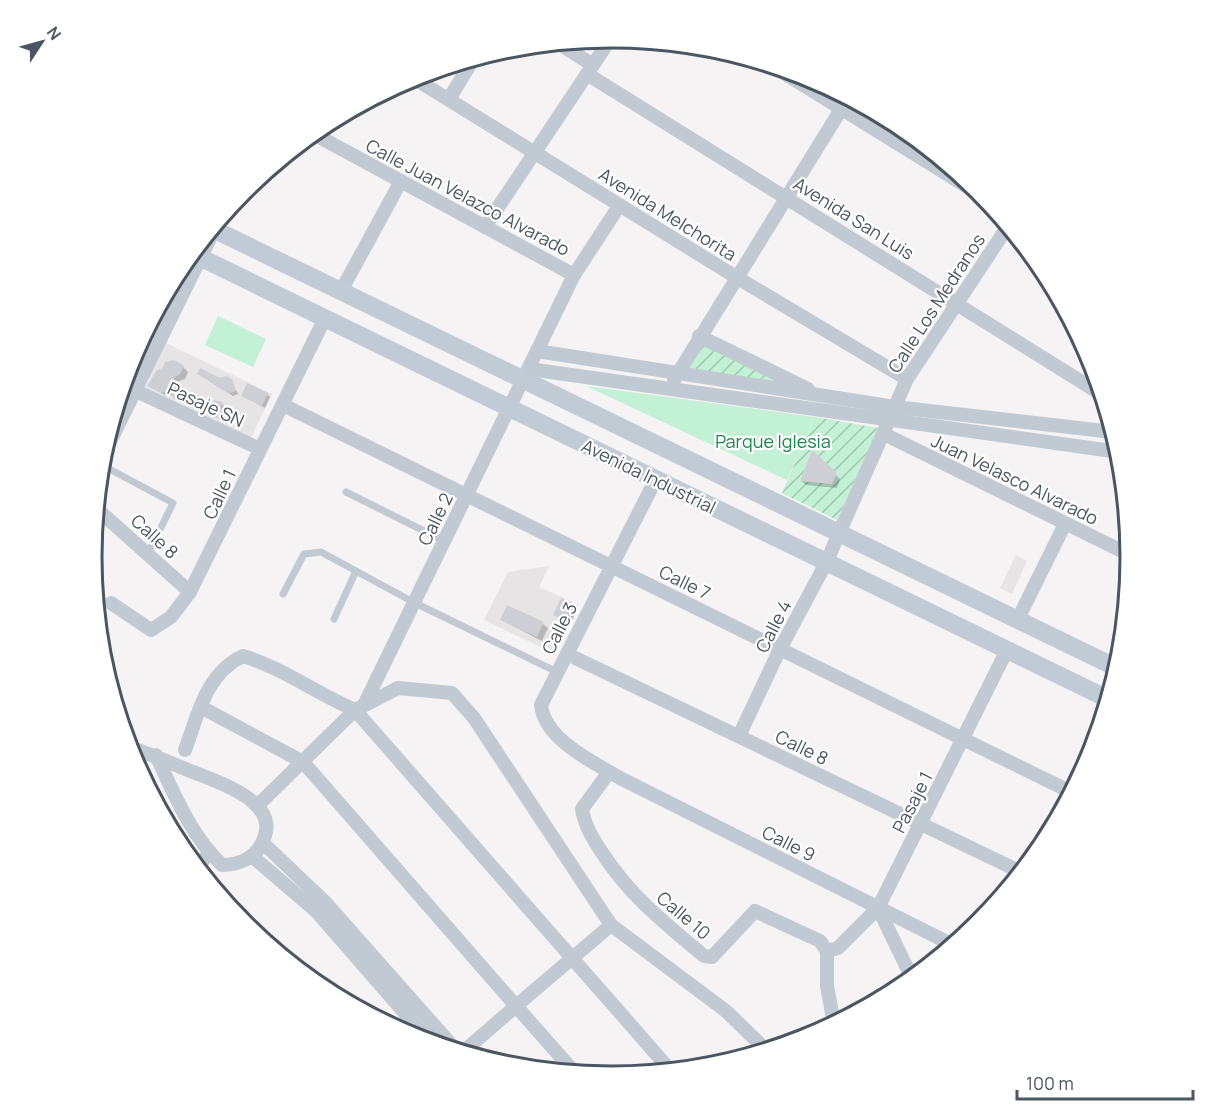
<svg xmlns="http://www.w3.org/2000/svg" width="1221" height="1114" font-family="Manrope,sans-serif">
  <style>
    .education { fill: #e6e4e5 }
    .green { fill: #c3f1d5 }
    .garden { fill: url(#garden-furrows); fill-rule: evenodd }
    .shadow { fill: #0003 }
    .building { fill: #cdcfd5 }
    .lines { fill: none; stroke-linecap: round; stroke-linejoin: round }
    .lane { stroke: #c1cad2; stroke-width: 7 }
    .street { stroke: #c1cad2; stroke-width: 14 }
    .secondary { stroke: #c1cbd6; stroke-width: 18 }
    .labels { text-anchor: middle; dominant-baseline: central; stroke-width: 4.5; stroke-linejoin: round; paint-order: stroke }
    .street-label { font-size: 18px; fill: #4a5661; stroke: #fff }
    .park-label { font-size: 18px; fill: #17864f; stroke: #fff }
    .rim { fill: none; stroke: #4a5661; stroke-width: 3 }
  </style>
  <defs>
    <pattern id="garden-furrows" width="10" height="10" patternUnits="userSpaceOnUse" patternTransform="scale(1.5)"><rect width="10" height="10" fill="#c3f1d5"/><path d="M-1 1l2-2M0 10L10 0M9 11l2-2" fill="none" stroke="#a0c6b0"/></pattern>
  </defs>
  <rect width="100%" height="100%" fill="#f5f3f3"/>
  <g class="education">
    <path d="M166,343L272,394L248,444L143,393Z"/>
    <path d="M1016,555L1027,561L1012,594L1000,588Z"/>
    <path d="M549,566L539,587L579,605L553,653L484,620L508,572Z"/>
  </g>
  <g class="green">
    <path d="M218,316L266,339L253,367L205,345Z"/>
    <path d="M586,386L815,417L787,480Z"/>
  </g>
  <g class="garden">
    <path d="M698,342L802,390L683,371Z"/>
    <path d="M815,417L878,428L837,520L782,493ZM812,451L837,473L832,484L800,481Z"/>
  </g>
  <g class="shadow">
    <path d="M183,367L188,372L185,379L179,381L174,395L166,396L149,386Z"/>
    <path d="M198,374L231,380L238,394L233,396Z"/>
    <path d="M267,394L270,397L265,408L243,396Z"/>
    <path d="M199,397L203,405L198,409L174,398L186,400Z"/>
    <path d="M221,403L224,406L223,416L231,422V426L216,417Z"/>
    <path d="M812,453L840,479L837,488L806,485L801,481Z"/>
    <path d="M573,606L577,610L570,625L555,614Z"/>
    <path d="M502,620L543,624L548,628L542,641Z"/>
  </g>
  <g class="building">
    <path d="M174,360L184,366L180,374L175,377L168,391L161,393L147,386L157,370L163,368L165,362Z"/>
    <path d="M200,368L220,378L226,376L232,379L236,391L229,393L197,374Z"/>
    <path d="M247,383L268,393L262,406L241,396Z"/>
    <path d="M172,393H182L185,398L193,394L200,396L201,402L195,408L173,398Z"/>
    <path d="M214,400L222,402L221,413L229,417V425L208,412V404Z"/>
    <path d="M812,450L837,473L832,484L800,481Z"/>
    <path d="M561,598L574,604L565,621L553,615Z"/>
    <path d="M507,605L544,622L537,637L500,620Z"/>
  </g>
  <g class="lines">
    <g class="lane">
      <path d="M100,464L173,503L148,554"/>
      <path d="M346,492L444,541"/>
      <path d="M283,594L304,554L321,552L415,603L557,672"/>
      <path d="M334,619L356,571"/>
    </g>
    <g class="street">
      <path d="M558,43L593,65"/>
      <path d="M771,65L984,197"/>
      <path d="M587,74L1101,394"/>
      <path d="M412,77L736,277L907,379"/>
      <path d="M449,99L474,58"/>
      <path d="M312,133L574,275"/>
      <path d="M485,227L611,38"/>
      <path d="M341,291L401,181"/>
      <path d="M699,336L808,389"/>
      <path d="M537,351L895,407L1113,432"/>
      <path d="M529,369L1119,452"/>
      <path d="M674,380L848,98"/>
      <path d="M136,391L260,449"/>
      <path d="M283,405L1071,792"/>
      <path d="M884,434L1130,555"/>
      <path d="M100,462L220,218"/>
      <path d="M656,479L541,705C545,740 593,762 620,778L953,945"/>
      <path d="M96,508L190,592"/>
      <path d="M111,603L151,630L171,617L190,592L325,318"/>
      <path d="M1018,619L1065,524"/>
      <path d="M567,654L1021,872"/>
      <path d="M364,705L574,275L619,206"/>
      <path d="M201,707L303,762L516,1006L611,925"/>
      <path d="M739,736L780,649L826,563L907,379L1008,226"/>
      <path d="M128,747C149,753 168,762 188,770C216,782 286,801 261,845C254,859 237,865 222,865C191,836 174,794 156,755"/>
      <path d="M185,750C198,715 206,673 243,656C283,668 317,694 355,710L671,1071"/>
      <path d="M609,772L582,809C585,827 593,839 603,854C630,896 666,924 704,956L712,957L755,911L820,941L827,951V986L834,1024"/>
      <path d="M257,806L355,710L398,688L452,693L474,718L611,925L726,1011L766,1050"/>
      <path d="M263,843L324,901L456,1050"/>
      <path d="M252,856L316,911L431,1043"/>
      <path d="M197,868L209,853"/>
      <path d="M878,908L912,978"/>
      <path d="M827,951L838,948L878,908L1007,650"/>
      <path d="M463,1052L516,1006L575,1073"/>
    </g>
    <g class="secondary">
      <path d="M211,228L1117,668"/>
      <path d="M191,253L1108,699"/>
    </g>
  </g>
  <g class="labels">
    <g class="street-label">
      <text transform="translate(468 197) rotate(28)">Calle Juan Velazco Alvarado</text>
      <text transform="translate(668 214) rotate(32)">Avenida Melchorita</text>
      <text transform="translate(854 218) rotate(32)">Avenida San Luis</text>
      <text transform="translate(936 303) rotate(-57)">Calle Los Medranos</text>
      <text transform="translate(206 404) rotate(25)">Pasaje SN</text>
      <text transform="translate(649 476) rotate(26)">Avenida Industrial</text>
      <text transform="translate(1015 479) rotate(26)">Juan Velasco Alvarado</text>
      <text transform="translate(219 494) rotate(-65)">Calle 1</text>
      <text transform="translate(435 519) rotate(-64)">Calle 2</text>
      <text transform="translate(155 536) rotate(42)">Calle 8</text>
      <text transform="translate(685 582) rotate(26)">Calle 7</text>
      <text transform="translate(773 626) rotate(-63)">Calle 4</text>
      <text transform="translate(559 628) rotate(-63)">Calle 3</text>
      <text transform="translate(802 747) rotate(26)">Calle 8</text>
      <text transform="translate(912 802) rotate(-63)">Pasaje 1</text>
      <text transform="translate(789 843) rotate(27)">Calle 9</text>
      <text transform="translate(684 915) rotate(40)">Calle 10</text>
    </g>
    <g class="park-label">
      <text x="773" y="441">Parque Iglesia</text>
    </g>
  </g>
  <path d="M0 0H1221V1114H0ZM102 557a509 509 0 1 1 1018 0a509 509 0 1 1-1018 0Z" fill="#fff" fill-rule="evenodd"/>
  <path class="rim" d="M102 557a509 509 0 1 1 1018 0a509 509 0 1 1-1018 0Z"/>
  <g transform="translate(42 42) rotate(54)" stroke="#ffffff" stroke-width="4.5" paint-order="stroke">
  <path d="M0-4.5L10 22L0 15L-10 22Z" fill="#4a5661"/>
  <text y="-9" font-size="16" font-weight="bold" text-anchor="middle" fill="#4a5661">N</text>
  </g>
  <path d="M1017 1090v9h176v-9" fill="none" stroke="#4a5661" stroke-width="3"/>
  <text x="1026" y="1090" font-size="18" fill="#4a5661" stroke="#ffffff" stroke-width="4.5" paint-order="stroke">100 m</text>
</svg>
